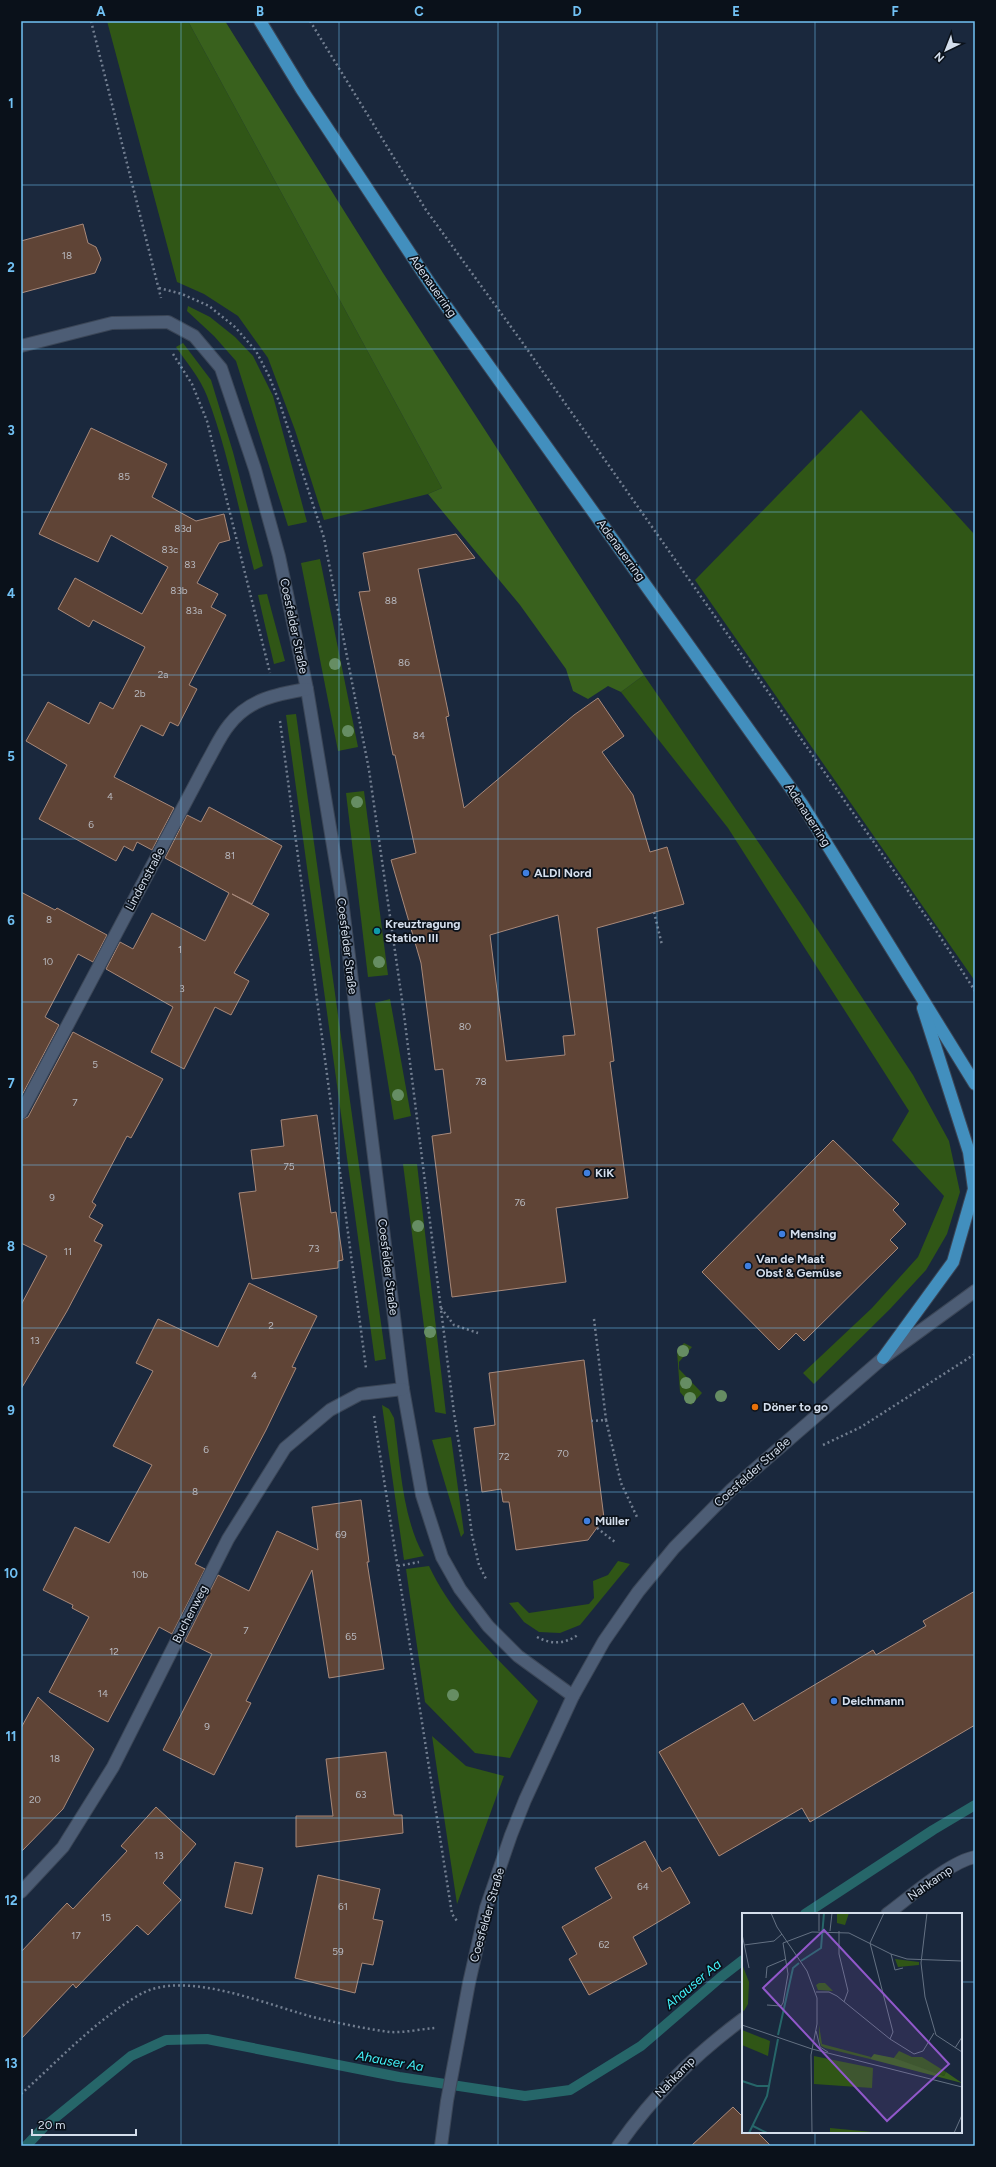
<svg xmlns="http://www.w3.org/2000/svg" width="996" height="2167" font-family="Figtree,sans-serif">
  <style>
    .green { fill: #305616 }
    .forest { fill: #39611d }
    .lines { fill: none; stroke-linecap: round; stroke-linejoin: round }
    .stream { stroke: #266669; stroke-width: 10 }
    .building { fill: #5f4436; stroke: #a8897a; fill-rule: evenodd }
    .minor-casing { stroke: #3b4657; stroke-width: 14 }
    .major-casing { stroke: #3b4657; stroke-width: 14 }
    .path { stroke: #727e90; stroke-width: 2.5; stroke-dasharray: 2 3; stroke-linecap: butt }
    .minor { stroke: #4d5d75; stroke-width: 12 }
    .major { stroke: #428fbe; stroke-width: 12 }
    .tree { fill: #668d63 }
    .grid { fill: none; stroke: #71c1f4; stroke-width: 1; stroke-opacity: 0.55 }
    .shop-dot { fill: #3f7fe0; stroke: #0a111a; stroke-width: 1.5 }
    .culture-dot { fill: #0f9aa8; stroke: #0a111a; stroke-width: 1.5 }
    .food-dot { fill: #e8710a; stroke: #0a111a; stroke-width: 1.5 }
    .labels { text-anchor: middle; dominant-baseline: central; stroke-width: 3.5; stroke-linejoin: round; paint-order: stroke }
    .number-label { font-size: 10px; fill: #b7b8be }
    .street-label { font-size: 12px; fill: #d4deec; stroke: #0a111a }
    .poi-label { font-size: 12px; font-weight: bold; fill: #d4deec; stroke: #0a111a; text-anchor: start }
    .water-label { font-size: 13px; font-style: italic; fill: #43f4fb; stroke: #0a111a }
    .inset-river { fill: none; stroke: #266669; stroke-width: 2 }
    .inset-road { fill: none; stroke: #647183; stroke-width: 1 }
    .view { fill: #9158ca; fill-opacity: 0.15; stroke: #9158ca; stroke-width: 2 }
    .inset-edge { fill: none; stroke: #d4deec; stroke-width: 2 }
    .neatline { fill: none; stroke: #71c1f4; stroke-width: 1.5 }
    .grid-label { font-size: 13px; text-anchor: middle; font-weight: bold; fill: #71c1f4 }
  </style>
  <rect width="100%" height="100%" fill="#1a283d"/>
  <g class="green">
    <path d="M107,21H188L442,488L428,494L324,520L295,430L268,358L238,316L204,294L177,282Z"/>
    <path d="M188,306L210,317L235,337L253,356L273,396L307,522L288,526L236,361L214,336L187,311Z"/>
    <path d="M183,343L211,380L233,452L263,566L254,570C239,512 228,451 207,396C200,378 187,363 176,347Z"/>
    <path d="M861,410L975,535V981L695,580Z"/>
    <path d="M320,559L358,747L338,751L301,563Z"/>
    <path d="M267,594L285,661L274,664L258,595Z"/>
    <path d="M644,675L802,906L913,1075L949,1141L960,1192L947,1234L926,1270L890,1309L814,1384L803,1373L872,1308L918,1257L944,1196L892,1140L909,1111L728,828L621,692Z"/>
    <path d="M296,714L386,1359L375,1361L286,715Z"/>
    <path d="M364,791L388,975L368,977L346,793Z"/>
    <path d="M390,999L411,1116L394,1120L375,1003Z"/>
    <path d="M403,1164H417L446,1414L435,1412Z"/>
    <path d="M684,1343L692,1347L679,1362V1369L702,1393L691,1405L680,1392L677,1351Z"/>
    <path d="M382,1405L389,1409L394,1418C400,1461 402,1518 424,1556L404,1560Z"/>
    <path d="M451,1437L464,1533L461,1537L432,1440Z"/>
    <path d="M618,1561L630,1564L580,1625L560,1633L539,1632L524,1622L509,1603L518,1602L529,1613L589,1604L594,1598L593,1581L608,1575Z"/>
    <path d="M429,1566C454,1619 499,1660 538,1701L510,1758L475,1753L425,1702L406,1569Z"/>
    <path d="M432,1736L466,1766L504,1776L457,1904Z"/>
  </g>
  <path class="forest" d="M188,21H225L383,273L644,675L621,692L608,686L588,699L573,691L566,669L520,605L428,494L442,488Z"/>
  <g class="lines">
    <g class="stream">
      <path d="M805,1914L933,1830L975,1805"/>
      <path d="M26,2146L44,2127L131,2056L166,2040L207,2039L399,2077L525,2096L570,2090L641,2046L721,1977L743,1960"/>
    </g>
  </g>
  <g class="building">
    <path d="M83,224L88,243L96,247L101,259L95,273L21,293V241Z"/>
    <path d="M91,428L167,464L152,497L196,521L224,514L230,540L219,543L197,583L218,594L211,607L226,615L189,685L197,689L178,726L170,722L163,736L141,725L114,777L174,808L152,850L137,842L133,851L124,846L116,861L39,819L67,765L26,741L48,702L89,724L100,702L113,709L145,647L93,620L89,627L58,609L75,578L142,614L168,567L111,535L98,562L39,534Z"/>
    <path d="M456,534L475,558L418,569L444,692L449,716L446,717L464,808L574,715L598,698L624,736L602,752L633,795L650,852L667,847L684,904L597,928L614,1061L610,1062L628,1198L556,1208L566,1282L452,1297L432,1136L451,1133L443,1069L435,1070L421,963L391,860L416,853L395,755H393L359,592L370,591L363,553ZM558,915L575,1035L563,1036L565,1055L506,1061L490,935Z"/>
    <path d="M209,807L282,846L252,904L232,894L269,914L234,973L249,981L231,1015L215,1007L184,1069L151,1052L173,1007L106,969L120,942L133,949L152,913L205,941L229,893L165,858L187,815L201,822Z"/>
    <path d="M21,892L55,910L57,908L107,935L93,962L78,954L45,1017L59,1025L21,1097Z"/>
    <path d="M73,1032L163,1079L131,1138L127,1136L92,1202L96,1205L89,1217L103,1225L94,1241L102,1245L67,1311L21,1389V1305L47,1256L21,1243V1120L28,1117Z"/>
    <path d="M317,1115L331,1213L336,1212L343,1260L338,1261V1268L252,1279L239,1193L256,1191L251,1150L284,1146L281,1120Z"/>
    <path d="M833,1140L899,1204L893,1210L906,1224L890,1240L898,1248L804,1341L796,1333L779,1350L702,1272Z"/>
    <path d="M249,1283L317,1316L292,1367L296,1368L266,1430L195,1564L205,1569L172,1634L159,1627L108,1722L49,1692L89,1617L72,1608L73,1605L43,1590L75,1527L109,1543L152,1465L113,1446L153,1371L136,1363L158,1319L218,1347Z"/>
    <path d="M584,1360L604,1518L588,1540L516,1550L509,1502H503L501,1489L482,1492L474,1428L495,1425L489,1373Z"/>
    <path d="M361,1500L369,1562H367L384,1669L329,1678L312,1570L246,1701L251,1703L214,1775L163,1750L212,1654L185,1641L218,1575L249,1591L277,1531L318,1550L312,1507Z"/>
    <path d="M975,1591V1725L810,1822L802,1808L719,1856L659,1752L743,1703L754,1721L873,1650L876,1655L926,1626L923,1621Z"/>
    <path d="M38,1697L94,1749L63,1809L21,1852V1728Z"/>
    <path d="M386,1752L394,1815H402L403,1833L296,1847V1816H333L326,1759Z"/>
    <path d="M156,1807L196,1844L163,1883L181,1900L148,1935L137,1925L76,1988L73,1984L21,2039V1952L67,1903L73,1909L127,1851L121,1846Z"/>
    <path d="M645,1841L662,1872L670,1867L690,1903L633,1937L647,1964L589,1995L569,1959L577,1954L562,1927L612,1898L595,1868Z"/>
    <path d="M235,1862L263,1868L252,1914L225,1907Z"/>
    <path d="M318,1875L380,1889L373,1919L383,1921L373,1965L362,1963L355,1993L295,1978Z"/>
    <path d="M733,2107L743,2117V2132H757L771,2146H691Z"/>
  </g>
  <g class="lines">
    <g class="minor-casing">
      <g id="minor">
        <path d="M21,346L112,323L168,322L194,336L221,368L255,469L279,556L307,689L342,900L403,1389L422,1495L442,1557L460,1589L488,1626L518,1656L573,1696"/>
        <path d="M21,1113L207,762C214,750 220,736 229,725C249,699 277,694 307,689"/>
        <path d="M21,1892L63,1847L113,1767L228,1539L285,1448L330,1410L360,1394L403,1389"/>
        <path d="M887,1914C909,1898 949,1862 975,1857"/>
        <path d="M441,2146L447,2101L469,1983L486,1908L511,1835L525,1800L573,1696L604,1641L638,1592L674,1548L732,1489L883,1358L975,1291"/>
        <path d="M618,2146C654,2095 693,2056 743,2019"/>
      </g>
    </g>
    <g class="major-casing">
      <g id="major">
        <path d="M260,21L302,90L431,285L802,804L975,1084"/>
        <path d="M883,1358L953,1262L974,1189L969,1152L923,1008"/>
      </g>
    </g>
    <g class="path">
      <path d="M91,21L161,298"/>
      <path d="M310,21L426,210L522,342L939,935L975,991"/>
      <path d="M159,288L182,294L209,306L235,327L256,351L269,376L280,404L324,538L369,770L403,1007L454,1413L465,1481L472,1535L479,1565L487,1581"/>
      <path d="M173,354L192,384L207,421L270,673"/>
      <path d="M280,721L366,1368"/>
      <path d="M654,912L662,945"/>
      <path d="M441,1308L454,1325L478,1333"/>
      <path d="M594,1319L606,1420"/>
      <path d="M374,1416L452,1914L457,1921"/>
      <path d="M591,1421L606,1420L621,1483L637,1517"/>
      <path d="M823,1445L861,1427L975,1354"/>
      <path d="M597,1528L615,1542"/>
      <path d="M398,1566L419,1562"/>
      <path d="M537,1637C552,1645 566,1644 579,1634"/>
      <path d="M21,2094C59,2060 96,2020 139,1995C186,1967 273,2008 321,2019C343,2024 367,2029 390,2032C404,2033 421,2029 435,2028"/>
    </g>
    <use href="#minor" class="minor"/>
    <use href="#major" class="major"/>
  </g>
  <g class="tree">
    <circle cx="335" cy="664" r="6"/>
    <circle cx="348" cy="731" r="6"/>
    <circle cx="357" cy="802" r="6"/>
    <circle cx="379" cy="962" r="6"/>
    <circle cx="398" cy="1095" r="6"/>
    <circle cx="418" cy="1226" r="6"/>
    <circle cx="430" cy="1332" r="6"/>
    <circle cx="683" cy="1351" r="6"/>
    <circle cx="686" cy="1383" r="6"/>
    <circle cx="721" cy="1396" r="6"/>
    <circle cx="690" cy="1398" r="6"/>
    <circle cx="453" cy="1695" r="6"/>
  </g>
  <path class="grid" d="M181,21V2146M339,21V2146M498,21V2146M657,21V2146M815,21V1914M21,185H975M21,349H975M21,512H975M21,675H975M21,839H975M21,1002H975M21,1165H975M21,1328H975M21,1492H975M21,1655H975M21,1818H975M21,1982H743M961,1982H975M815,2132V2146"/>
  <g class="shop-dot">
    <circle cx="526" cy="873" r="4"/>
    <circle cx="587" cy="1173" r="4"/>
    <circle cx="782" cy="1234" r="4"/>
    <circle cx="748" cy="1266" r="4"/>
    <circle cx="587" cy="1521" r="4"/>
    <circle cx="834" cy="1701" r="4"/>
  </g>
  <circle class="culture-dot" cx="377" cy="931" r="4"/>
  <circle class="food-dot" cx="755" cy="1407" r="4"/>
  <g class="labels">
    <g class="number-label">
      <text x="67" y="255">18</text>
      <text x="124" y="476">85</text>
      <text x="183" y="528">83d</text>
      <text x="170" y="549">83c</text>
      <text x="190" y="564">83</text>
      <text x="179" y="590">83b</text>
      <text x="391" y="600">88</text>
      <text x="194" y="610">83a</text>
      <text x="404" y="662">86</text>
      <text x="163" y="674">2a</text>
      <text x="140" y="693">2b</text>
      <text x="419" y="735">84</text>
      <text x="110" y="796">4</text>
      <text x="91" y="824">6</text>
      <text x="230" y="855">81</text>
      <text x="49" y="919">8</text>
      <text x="180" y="949">1</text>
      <text x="48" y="961">10</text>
      <text x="182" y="988">3</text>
      <text x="465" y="1026">80</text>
      <text x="95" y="1064">5</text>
      <text x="481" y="1081">78</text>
      <text x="75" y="1102">7</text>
      <text x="289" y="1166">75</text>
      <text x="52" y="1197">9</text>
      <text x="520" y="1202">76</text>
      <text x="314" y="1248">73</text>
      <text x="68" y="1251">11</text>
      <text x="271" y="1325">2</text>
      <text x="35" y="1340">13</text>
      <text x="254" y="1375">4</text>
      <text x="206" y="1449">6</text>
      <text x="563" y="1453">70</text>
      <text x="504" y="1456">72</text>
      <text x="195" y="1491">8</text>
      <text x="341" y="1534">69</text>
      <text x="140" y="1574">10b</text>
      <text x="246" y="1630">7</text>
      <text x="351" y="1636">65</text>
      <text x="114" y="1651">12</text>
      <text x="103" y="1693">14</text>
      <text x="207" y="1726">9</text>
      <text x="55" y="1758">18</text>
      <text x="361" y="1794">63</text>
      <text x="35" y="1799">20</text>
      <text x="159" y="1855">13</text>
      <text x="643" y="1886">64</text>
      <text x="343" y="1906">61</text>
      <text x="106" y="1917">15</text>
      <text x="76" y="1935">17</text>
      <text x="604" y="1944">62</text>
      <text x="338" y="1951">59</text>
    </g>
    <g class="street-label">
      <text transform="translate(433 286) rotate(55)">Adenauerring</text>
      <text transform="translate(621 550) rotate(54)">Adenauerring</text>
      <text transform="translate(294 626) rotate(78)">Coesfelder Straße</text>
      <text transform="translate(808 815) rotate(57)">Adenauerring</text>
      <text transform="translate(145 879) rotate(-62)">Lindenstraße</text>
      <text transform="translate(347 946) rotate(83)">Coesfelder Straße</text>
      <text transform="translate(388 1267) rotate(83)">Coesfelder Straße</text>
      <text transform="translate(752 1472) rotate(-42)">Coesfelder Straße</text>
      <text transform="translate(190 1614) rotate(-63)">Buchenweg</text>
      <text transform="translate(930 1883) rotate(-35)">Nahkamp</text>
      <text transform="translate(487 1915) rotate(-74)">Coesfelder Straße</text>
      <text transform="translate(675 2077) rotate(-46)">Nahkamp</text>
    </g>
    <g class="poi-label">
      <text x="534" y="873">ALDI Nord</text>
      <text x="385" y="924">Kreuztragung<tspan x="385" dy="14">Station III</tspan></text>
      <text x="595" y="1173">KiK</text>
      <text x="790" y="1234">Mensing</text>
      <text x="756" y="1259">Van de Maat<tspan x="756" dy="14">Obst &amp; Gemüse</tspan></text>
      <text x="763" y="1407">Döner to go</text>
      <text x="595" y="1521">Müller</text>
      <text x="842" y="1701">Deichmann</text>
    </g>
    <g class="water-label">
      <text transform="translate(693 1984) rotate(-40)">Ahauser Aa</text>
      <text transform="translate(390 2061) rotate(10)">Ahauser Aa</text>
    </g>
  </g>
  <g transform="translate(742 1913)">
    <rect width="220" height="220" fill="#1a283d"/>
    <path d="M95,0H107L103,12L95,10ZM153,46L177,49V52L156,54ZM0,51L7,69L6,91L2,98L0,97ZM77,70H83L91,78L76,77L74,72ZM77,112L80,131L129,144L128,146L83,135L79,133L77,126ZM0,117L28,128L26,143L0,132ZM157,138L170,144H180L204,159L202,163L151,146ZM72,143L131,155L130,175L72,171ZM88,215L130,219V220H88Z" fill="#305616"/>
    <path d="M132,141L152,145L202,163L204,159L220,170L128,146Z" fill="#39611d"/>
    <path class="inset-river" d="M59,48L79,35L82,0M36,122L51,55L57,50M0,168L15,173H26M11,213L25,220M7,220L25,183L36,126"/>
    <path class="inset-road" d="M29,0L35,14L65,58L75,85V111L69,142L70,220M185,0L179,50L183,84L194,122L220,139M77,18V0M88,18L90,0M97,18V41L106,78L102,89M0,21L7,55M128,30L151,119L148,126M128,30L142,0M2,32L32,28L40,21M149,41L153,57L161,55M24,65L25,54L44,46M74,79H87L95,83L148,126L172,141L181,138L192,120M25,92L39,93L41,90L46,61L41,30L70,19L107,20L149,41L165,46L220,48M0,112L70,136L220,174M74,118L78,134L86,139M213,135L220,124M212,220L220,202"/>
    <path class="view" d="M82,17L207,151L145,208L21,75Z"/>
    <rect width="220" height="220" class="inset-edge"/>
  </g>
  <rect width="996" height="2167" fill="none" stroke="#0a111a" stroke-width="44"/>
  <g transform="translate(946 50) rotate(223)" stroke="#0a111a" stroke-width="3" paint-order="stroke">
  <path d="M0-3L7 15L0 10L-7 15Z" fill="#d4deec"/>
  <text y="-6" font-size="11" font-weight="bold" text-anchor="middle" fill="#d4deec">N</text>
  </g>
  <path d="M32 2129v6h104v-6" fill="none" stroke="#d4deec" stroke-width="2"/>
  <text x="38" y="2129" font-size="12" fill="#d4deec" stroke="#0a111a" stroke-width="3" paint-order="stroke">20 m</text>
  <rect x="22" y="22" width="952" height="2123" class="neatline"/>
  <g class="grid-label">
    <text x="101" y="16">A</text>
    <text x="260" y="16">B</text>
    <text x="419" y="16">C</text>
    <text x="577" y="16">D</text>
    <text x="736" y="16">E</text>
    <text x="895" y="16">F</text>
    <text x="11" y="108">1</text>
    <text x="11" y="272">2</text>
    <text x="11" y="435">3</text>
    <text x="11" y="598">4</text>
    <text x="11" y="761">5</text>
    <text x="11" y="925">6</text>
    <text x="11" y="1088">7</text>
    <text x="11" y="1251">8</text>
    <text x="11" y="1415">9</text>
    <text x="11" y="1578">10</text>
    <text x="11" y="1741">11</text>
    <text x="11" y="1905">12</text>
    <text x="11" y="2068">13</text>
  </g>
</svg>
